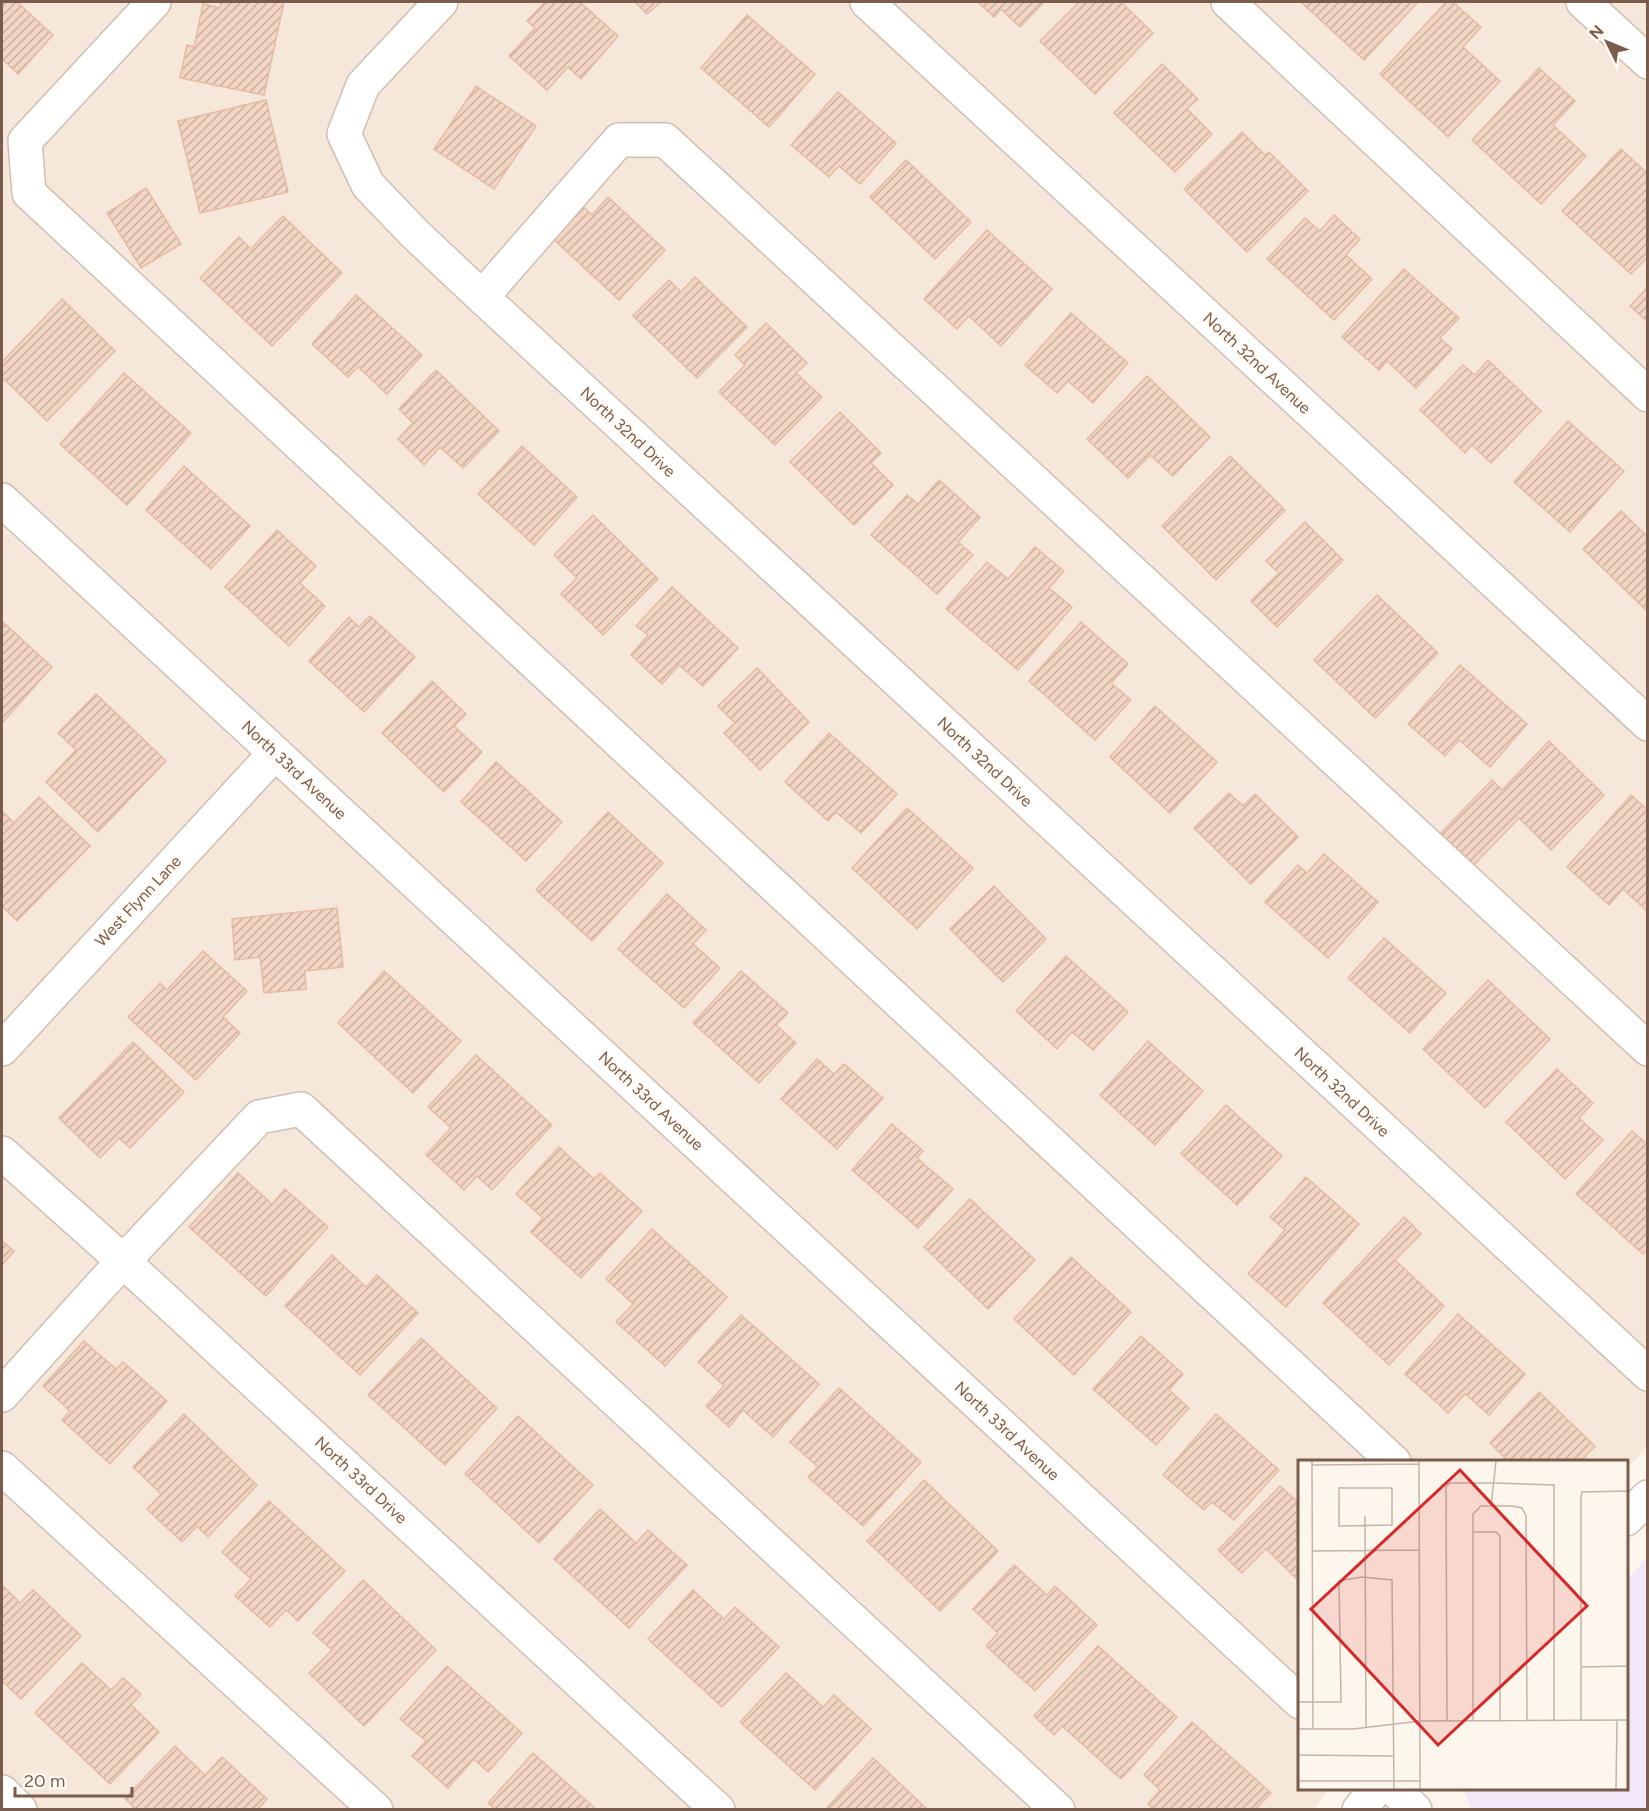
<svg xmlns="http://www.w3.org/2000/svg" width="1649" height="1811" font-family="Figtree,sans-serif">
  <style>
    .residential { fill: #f5e8da }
    .education { fill: #f3e8fa }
    .building { fill: url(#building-hatch); stroke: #e6bba3; stroke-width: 1.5 }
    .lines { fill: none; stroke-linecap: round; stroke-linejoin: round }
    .minor-casing { stroke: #d1beb0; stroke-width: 36 }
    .minor { stroke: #fff; stroke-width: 33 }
    .labels { text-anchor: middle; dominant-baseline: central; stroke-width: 4.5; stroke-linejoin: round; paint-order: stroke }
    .street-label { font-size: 16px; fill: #7a5c4d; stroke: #fffaf3 }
    .inset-road { fill: none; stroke: #c5b3a7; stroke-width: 1.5 }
    .view { fill: #d62828; fill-opacity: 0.15; stroke: #d62828; stroke-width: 3 }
    .inset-edge { fill: none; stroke: #7a5c4d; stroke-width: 3 }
  </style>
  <defs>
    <pattern id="building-hatch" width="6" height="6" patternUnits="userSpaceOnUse" patternTransform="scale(1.5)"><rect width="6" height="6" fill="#f3d5c3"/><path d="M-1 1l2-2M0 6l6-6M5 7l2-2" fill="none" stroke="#cab0a1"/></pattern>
  </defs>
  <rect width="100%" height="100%" fill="#fdf6ec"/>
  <path class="residential" d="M2,2H1647V1447L1627,1469L1626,1462H1300V1788L1329,1789L1314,1809L2,1810Z"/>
  <path class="education" d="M1647,1557V1809H1471L1463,1789L1626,1788L1627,1580Z"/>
  <g class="building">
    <path d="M2,2H17L53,35L18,74L2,59Z"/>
    <path d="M221,2H284L264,95L180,78L187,45L194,47L203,4L220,8Z"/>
    <path d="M545,2H580L618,36L581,79L568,67L547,90L509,56L535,28L527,21Z"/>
    <path d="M635,2H661L647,14Z"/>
    <path d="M978,2H1044L1020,27L1001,9L994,17Z"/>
    <path d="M1079,2H1121L1153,33L1095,94L1040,41Z"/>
    <path d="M1301,2H1418L1364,60Z"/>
    <path d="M1446,2H1453L1481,27L1463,47L1500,81L1448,137L1380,74Z"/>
    <path d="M747,15L815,74L769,127L701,68Z"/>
    <path d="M1162,64L1198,99L1187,109L1212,134L1175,172L1114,113Z"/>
    <path d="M1539,68L1575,101L1553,125L1586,156L1541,204L1472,140Z"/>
    <path d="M476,86L536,126L494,189L434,149Z"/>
    <path d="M838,92L896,143L860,184L839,166L829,177L791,145Z"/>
    <path d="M266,100L288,192L200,213L178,121Z"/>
    <path d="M1242,132L1265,155L1269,152L1308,191L1247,252L1184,189Z"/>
    <path d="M1621,149L1648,174V257L1631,274L1562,211Z"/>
    <path d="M906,160L971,222L935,259L870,197Z"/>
    <path d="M146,188L181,244L141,268L107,213Z"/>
    <path d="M608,197L665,250L619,300L552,238L582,206L592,215Z"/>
    <path d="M1334,215L1360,239L1346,255L1372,279L1334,320L1267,259L1305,218L1320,231Z"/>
    <path d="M283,216L342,273L272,346L200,278L239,237L251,249Z"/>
    <path d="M987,230L1052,289L1001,346L969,316L957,329L924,299Z"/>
    <path d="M1404,269L1459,318L1440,338L1452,349L1416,388L1387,361L1379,370L1342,337Z"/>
    <path d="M695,277L747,327L697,378L633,316L669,280L681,292Z"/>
    <path d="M1648,287V322L1630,306Z"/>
    <path d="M356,295L422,355L387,394L358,367L348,377L312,344Z"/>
    <path d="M62,299L115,351L47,421L2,377V362Z"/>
    <path d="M1071,313L1128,363L1093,403L1068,381L1057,393L1025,365Z"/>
    <path d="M766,323L807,363L796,373L822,397L775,445L719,392L745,365L735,355Z"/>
    <path d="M1488,360L1541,411L1491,463L1472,445L1465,453L1420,410L1463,365L1475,375Z"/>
    <path d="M436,370L499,431L463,468L440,447L424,465L398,439L413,423L399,409Z"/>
    <path d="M124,373L191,433L127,505L60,444Z"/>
    <path d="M1147,376L1210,437L1173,476L1150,455L1128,478L1087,439Z"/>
    <path d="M840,412L881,453L871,463L893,485L854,525L790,462Z"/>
    <path d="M1568,421L1624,471L1570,532L1514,482Z"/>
    <path d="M522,446L577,497L534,545L478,494Z"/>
    <path d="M1230,456L1285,510L1216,580L1162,526Z"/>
    <path d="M184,466L250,526L211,569L146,510Z"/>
    <path d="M939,480L980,517L958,542L973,555L937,594L871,535L907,495L918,504Z"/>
    <path d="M1621,511L1648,537L1647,611L1583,549Z"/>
    <path d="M593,515L658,579L603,635L561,594L577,578L554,555Z"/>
    <path d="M1305,522L1343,560L1277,627L1251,601L1279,573L1266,561Z"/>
    <path d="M277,530L316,566L300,583L325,606L289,646L225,587Z"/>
    <path d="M1035,547L1064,571L1049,588L1072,607L1018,670L946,609L987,562L1008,579Z"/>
    <path d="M672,587L738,648L703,686L679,665L662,684L631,655L648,635L636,626Z"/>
    <path d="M1377,595L1438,653L1375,718L1314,660Z"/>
    <path d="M370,616L415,657L364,712L309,661L349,617L359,627Z"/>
    <path d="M2,621L52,667L2,723Z"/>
    <path d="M1081,622L1128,664L1111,683L1131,700L1095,740L1029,681Z"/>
    <path d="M1460,665L1527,724L1490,767L1459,740L1445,756L1408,724Z"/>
    <path d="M757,668L809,722L760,770L724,733L735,723L718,706Z"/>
    <path d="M432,681L466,714L454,726L482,752L444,792L382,733Z"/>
    <path d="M96,694L166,761L98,832L46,782L76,750L58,733Z"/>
    <path d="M1155,706L1217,762L1170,813L1110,757Z"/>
    <path d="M829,733L897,794L861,833L836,812L828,821L785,782Z"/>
    <path d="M1549,741L1604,795L1551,850L1519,818L1471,868L1438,836L1492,780L1502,790Z"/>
    <path d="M496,762L562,822L526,861L461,802Z"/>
    <path d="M1229,793L1243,806L1255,794L1298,837L1251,884L1194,828Z"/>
    <path d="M1631,795L1648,810L1647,911L1623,889L1609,905L1567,867Z"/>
    <path d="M39,797L90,846L17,921L2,906V811L14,823Z"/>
    <path d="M907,808L973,868L917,929L852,868Z"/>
    <path d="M608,812L663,863L592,941L536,890Z"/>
    <path d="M1324,854L1378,902L1328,958L1265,902L1298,865L1307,873Z"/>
    <path d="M994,886L1046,939L1003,982L950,929Z"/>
    <path d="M667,894L706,930L693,944L720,968L684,1008L618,949Z"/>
    <path d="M337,908L343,967L305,971L306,989L264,993L260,957L235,960L232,919Z"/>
    <path d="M1384,938L1446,993L1410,1033L1348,978Z"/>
    <path d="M203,951L247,991L223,1017L240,1033L196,1080L128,1017L160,983L167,990Z"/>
    <path d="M1066,956L1128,1012L1093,1050L1072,1032L1057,1049L1016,1011Z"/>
    <path d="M384,971L461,1041L413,1093L338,1023Z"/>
    <path d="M741,971L788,1013L776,1025L796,1043L759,1083L693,1023Z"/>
    <path d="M1488,980L1550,1039L1485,1108L1423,1049Z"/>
    <path d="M1148,1041L1203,1091L1155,1145L1100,1095Z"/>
    <path d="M133,1042L184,1092L130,1148L119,1138L100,1158L59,1118Z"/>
    <path d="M476,1055L552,1125L492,1190L477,1176L464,1190L426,1155L451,1128L428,1107Z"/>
    <path d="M817,1059L834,1074L844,1064L883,1098L837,1149L781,1099Z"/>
    <path d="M1557,1069L1593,1103L1579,1118L1603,1140L1565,1179L1506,1122Z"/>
    <path d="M1226,1105L1282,1156L1237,1205L1181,1154Z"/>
    <path d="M892,1124L923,1151L917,1158L953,1189L918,1228L852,1170Z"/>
    <path d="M1632,1131L1648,1145V1249L1643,1254L1576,1194Z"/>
    <path d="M559,1147L594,1179L600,1173L642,1211L581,1278L531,1232L543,1218L516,1194Z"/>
    <path d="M238,1173L272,1204L285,1189L328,1227L266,1296L189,1227Z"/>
    <path d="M1306,1177L1359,1224L1286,1307L1248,1274L1285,1230L1270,1217Z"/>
    <path d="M970,1199L1035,1260L988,1309L924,1247Z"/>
    <path d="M1404,1217L1421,1234L1395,1260L1444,1306L1389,1365L1323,1303Z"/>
    <path d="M652,1229L727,1297L665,1366L616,1322L633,1304L606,1279Z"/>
    <path d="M2,1241L14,1251L2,1265Z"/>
    <path d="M332,1255L366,1287L377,1275L418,1313L360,1375L285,1306Z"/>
    <path d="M1071,1257L1131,1312L1074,1375L1014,1319Z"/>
    <path d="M1458,1314L1525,1374L1489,1415L1465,1394L1448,1413L1405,1374Z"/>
    <path d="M741,1315L819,1384L773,1437L743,1410L729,1427L706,1406L724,1386L698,1362Z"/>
    <path d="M1141,1336L1183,1374L1169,1390L1189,1408L1156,1445L1093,1389Z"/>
    <path d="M421,1338L497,1408L445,1465L368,1395Z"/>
    <path d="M84,1341L116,1369L123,1362L167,1401L110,1464L62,1420L70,1411L43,1386Z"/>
    <path d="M839,1388L921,1462L863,1526L808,1477L818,1467L790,1442Z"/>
    <path d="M1539,1392L1595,1446L1580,1462H1509L1490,1443Z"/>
    <path d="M184,1414L257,1485L208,1537L197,1526L182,1542L147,1509L161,1494L133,1467Z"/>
    <path d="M1216,1414L1279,1470L1234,1520L1212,1502L1204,1510L1163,1475Z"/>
    <path d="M518,1416L593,1485L539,1543L465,1474Z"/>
    <path d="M924,1480L998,1551L940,1611L867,1541Z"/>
    <path d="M1280,1486L1300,1504V1582L1266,1549L1242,1573L1218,1550Z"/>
    <path d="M269,1501L345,1571L298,1621L286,1610L270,1627L235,1596L251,1579L222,1552Z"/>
    <path d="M600,1509L636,1543L648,1530L687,1565L629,1628L554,1559Z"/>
    <path d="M1014,1565L1047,1595L1055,1586L1097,1625L1035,1691L986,1646L998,1633L973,1609Z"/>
    <path d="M363,1580L436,1650L364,1726L309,1673L332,1650L313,1633Z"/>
    <path d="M2,1585L20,1603L33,1590L81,1636L21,1699L2,1681Z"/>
    <path d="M693,1590L724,1619L735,1607L779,1647L722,1707L648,1639Z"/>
    <path d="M1098,1646L1177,1717L1121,1779L1062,1726L1054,1735L1034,1716Z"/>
    <path d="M82,1663L111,1690L123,1678L141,1694L131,1705L159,1732L110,1784L35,1713Z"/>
    <path d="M447,1666L522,1733L488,1772L474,1759L448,1788L412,1756L426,1741L400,1719Z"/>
    <path d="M786,1673L823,1707L834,1695L871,1729L815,1790L740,1722Z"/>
    <path d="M1192,1722L1271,1793L1255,1810H1155L1148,1804L1160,1790L1144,1775Z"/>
    <path d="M175,1746L205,1775L222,1757L267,1799L257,1810H136L125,1798Z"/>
    <path d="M533,1753L597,1810H496L488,1803Z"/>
    <path d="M873,1758L928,1810H825Z"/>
  </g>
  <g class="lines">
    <g class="minor-casing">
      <g id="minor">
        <path d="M154,2L25,141L29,193L1394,1462"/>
        <path d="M441,2L363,85L344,134L368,185L415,234L482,297L1648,1374"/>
        <path d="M867,2L1648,724"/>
        <path d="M1228,2L1648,395"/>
        <path d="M1583,2L1648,62"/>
        <path d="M482,297L619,140H665L1648,1049"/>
        <path d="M2,500L1300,1702"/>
        <path d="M2,1049L275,753"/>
        <path d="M2,1153L123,1261L718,1810"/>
        <path d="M2,1395L102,1284L259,1117L301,1109L1058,1810"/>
        <path d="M2,1468L376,1810"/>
        <path d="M1626,1519L1648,1497"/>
        <path d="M1393,1788L1415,1810"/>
        <path d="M2,1792L20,1810"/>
        <path d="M1359,1810L1377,1788"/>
      </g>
    </g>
    <use href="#minor" class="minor"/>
  </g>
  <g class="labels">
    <g class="street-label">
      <text transform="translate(1257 363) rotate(43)">North 32nd Avenue</text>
      <text transform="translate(628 432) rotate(43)">North 32nd Drive</text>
      <text transform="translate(985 762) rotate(43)">North 32nd Drive</text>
      <text transform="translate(294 770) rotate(43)">North 33rd Avenue</text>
      <text transform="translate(138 901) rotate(-47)">West Flynn Lane</text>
      <text transform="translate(1342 1092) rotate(43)">North 32nd Drive</text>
      <text transform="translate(651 1101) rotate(43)">North 33rd Avenue</text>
      <text transform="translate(1007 1431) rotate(43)">North 33rd Avenue</text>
      <text transform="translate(361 1480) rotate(43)">North 33rd Drive</text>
    </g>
  </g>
  <g transform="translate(1298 1460)">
    <rect width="330" height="330" fill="#fdf6ec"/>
    <path class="inset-road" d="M14,1L15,269M121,1L122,329M14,5L121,4M41,28H94V65L41,66ZM193,46L198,1M67,56L68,267M175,72H198L202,76V261M14,91L121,90M284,207L330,206M0,242H43L41,121L64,117L94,120L96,329M175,260V54L183,46H214L224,48L228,56L229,261M283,260V37L284,32L330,31M149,261L148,27L152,23H198L256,25V260M0,269H55L122,261L330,260M0,295L95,296M0,321H122M318,329L319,260"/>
    <path class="view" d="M162,10L289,146L140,285L13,149Z"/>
    <rect width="330" height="330" class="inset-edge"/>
  </g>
  <rect width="1649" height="1811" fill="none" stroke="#7a5c4d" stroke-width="6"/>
  <g transform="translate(1607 42) rotate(313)" stroke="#fffaf3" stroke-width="4.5" paint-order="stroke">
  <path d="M0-4.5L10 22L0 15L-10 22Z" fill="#7a5c4d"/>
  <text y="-9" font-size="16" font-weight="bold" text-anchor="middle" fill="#7a5c4d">N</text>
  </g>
  <path d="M15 1787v9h117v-9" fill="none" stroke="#7a5c4d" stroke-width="3"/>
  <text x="24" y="1787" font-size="18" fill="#7a5c4d" stroke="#fffaf3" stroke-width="4.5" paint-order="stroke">20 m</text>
</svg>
